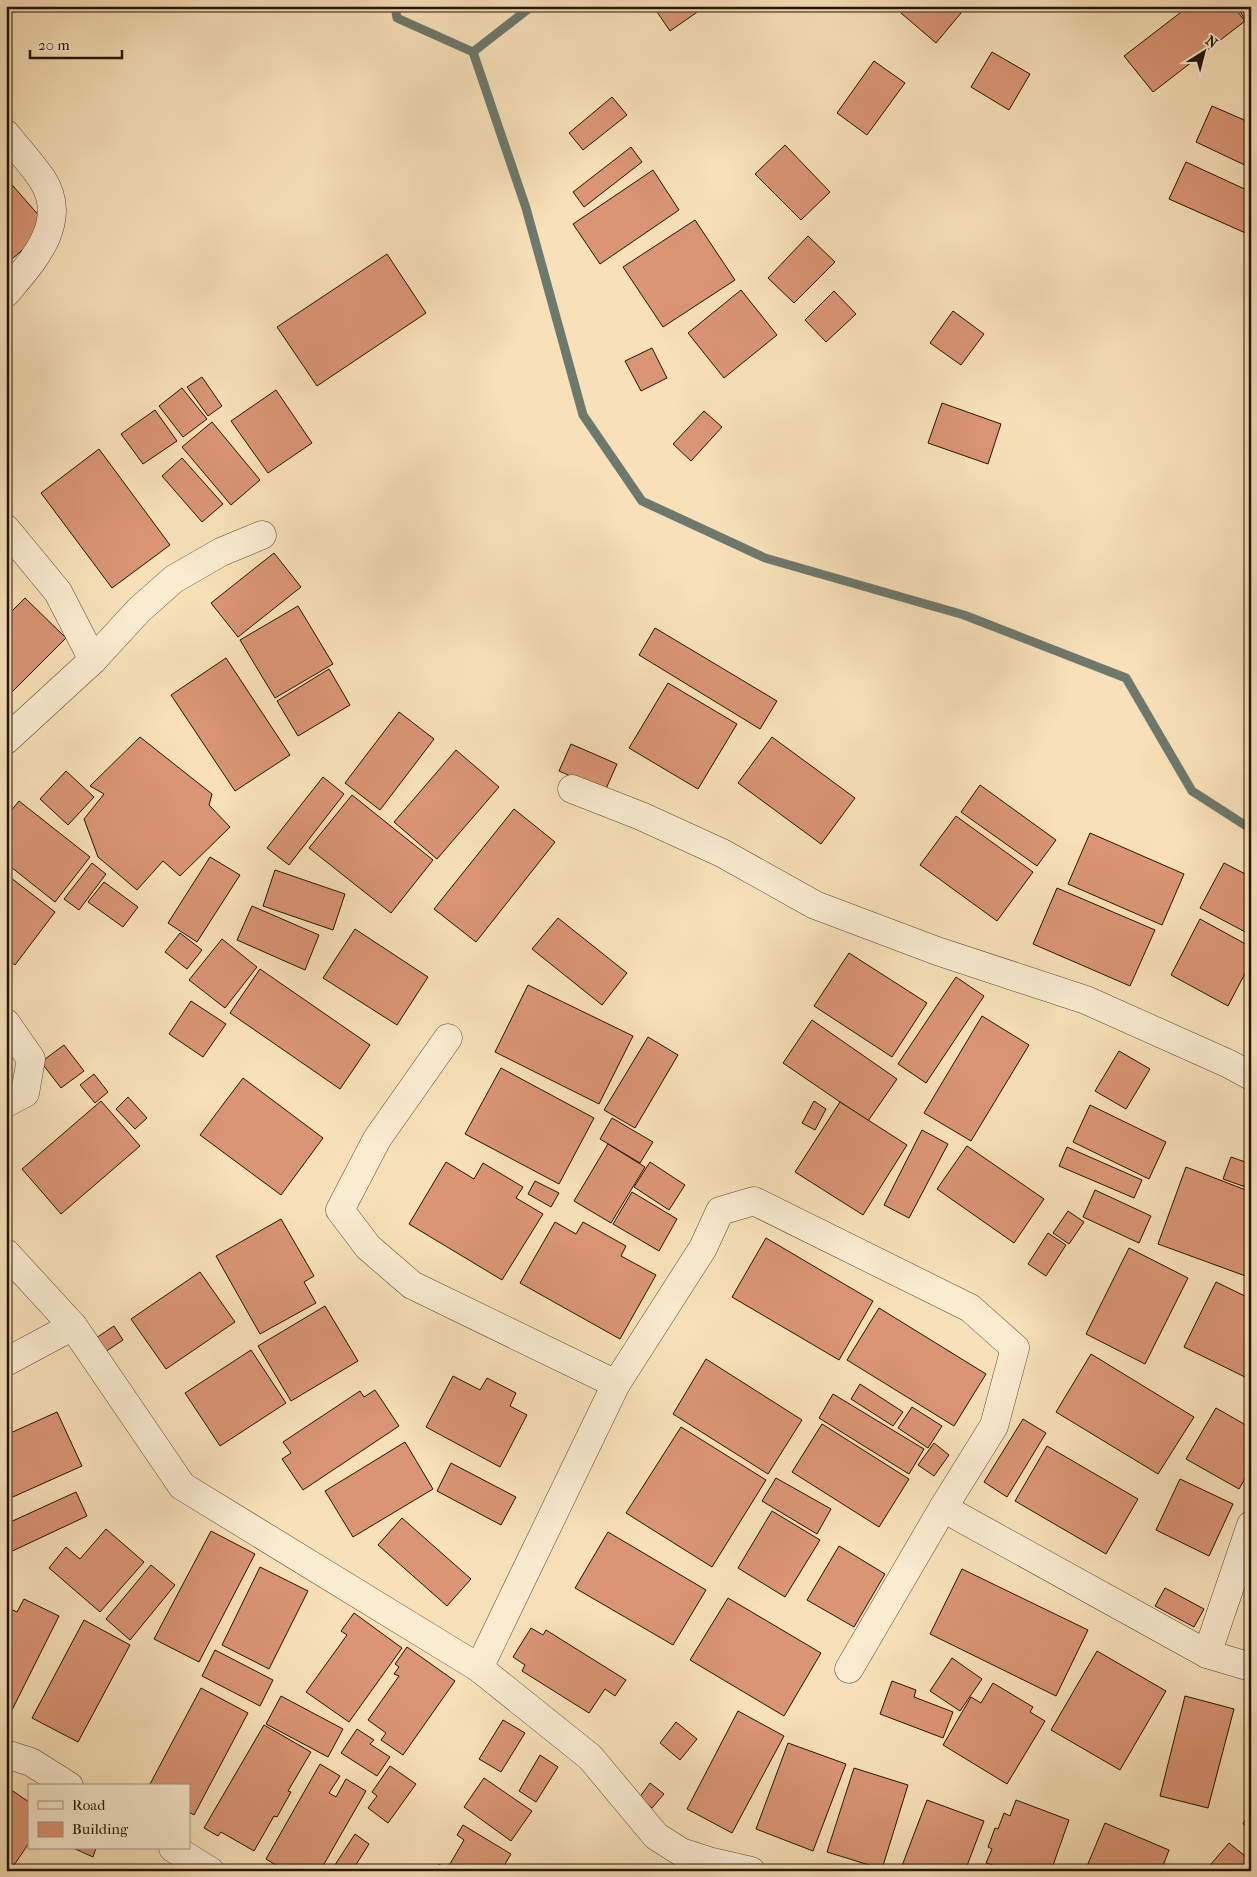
<svg xmlns="http://www.w3.org/2000/svg" width="1257" height="1877" font-family="'IM FELL French Canon',serif">
  <style>
    .lines { fill: none; stroke-linecap: round; stroke-linejoin: round }
    .stream { stroke: #6c796d; stroke-width: 9 }
    .building { fill: #da9574; stroke: #211402 }
    .minor-casing { stroke: #574730; stroke-width: 29 }
    .minor { stroke: #faecd1; stroke-width: 28 }
  </style>
  <rect width="100%" height="100%" fill="#f8e1b8"/>
  <filter id="stains"><feTurbulence type="fractalNoise" baseFrequency=".004" numOctaves="4"/><feColorMatrix values="0 0 0 0 .2 0 0 0 0 .09 0 0 0 0 .02 0 0 0 .5 -.17"/></filter>
  <radialGradient id="worn" r=".72"><stop offset=".6" stop-color="#630" stop-opacity="0"/><stop offset="1" stop-color="#630" stop-opacity=".3"/></radialGradient>
  <g class="lines">
    <g class="stream">
      <path d="M395,6L397,18L473,52L526,208L583,415L642,501L765,558L964,615L1126,678L1192,791L1251,829"/>
      <path d="M473,52L532,6"/>
    </g>
  </g>
  <g class="building">
    <path d="M653,6H706L670,31Z"/>
    <path d="M907,6H952L961,13L936,43L901,13Z"/>
    <path d="M1189,6H1233L1245,21L1153,92L1124,56Z"/>
    <path d="M1236,6H1251V15L1245,19Z"/>
    <path d="M992,52L1030,74L1009,110L971,87Z"/>
    <path d="M874,61L905,83L867,135L837,113Z"/>
    <path d="M612,97L627,115L583,150L569,133Z"/>
    <path d="M1212,106L1251,123V168L1196,142Z"/>
    <path d="M785,145L830,192L801,220L755,174Z"/>
    <path d="M631,147L642,162L584,207L573,192Z"/>
    <path d="M1186,162L1251,192L1250,235L1169,199Z"/>
    <path d="M653,170L679,210L600,264L573,224Z"/>
    <path d="M6,178L49,227L12,259L6,252Z"/>
    <path d="M695,220L735,280L663,327L623,267Z"/>
    <path d="M808,236L835,262L794,303L768,278Z"/>
    <path d="M387,254L426,313L317,386L277,327Z"/>
    <path d="M741,290L777,335L724,378L688,333Z"/>
    <path d="M834,291L856,314L826,342L805,320Z"/>
    <path d="M953,311L984,334L961,365L930,343Z"/>
    <path d="M652,348L667,378L641,391L625,361Z"/>
    <path d="M202,377L222,406L208,416L187,387Z"/>
    <path d="M182,388L207,419L183,437L159,406Z"/>
    <path d="M276,390L312,443L268,473L231,421Z"/>
    <path d="M942,403L1001,424L988,464L928,443Z"/>
    <path d="M155,410L177,441L143,464L121,434Z"/>
    <path d="M704,411L722,427L691,461L673,444Z"/>
    <path d="M212,422L260,480L231,505L182,447Z"/>
    <path d="M99,449L170,545L112,588L41,493Z"/>
    <path d="M182,458L223,504L202,522L162,476Z"/>
    <path d="M274,553L301,587L238,637L211,603Z"/>
    <path d="M25,598L66,638L6,698V617Z"/>
    <path d="M298,606L333,664L275,698L240,640Z"/>
    <path d="M655,628L777,701L760,729L639,655Z"/>
    <path d="M226,658L290,755L235,791L171,695Z"/>
    <path d="M329,669L350,705L298,736L277,701Z"/>
    <path d="M668,683L737,724L698,789L629,748Z"/>
    <path d="M399,712L434,739L380,810L345,783Z"/>
    <path d="M140,737L212,794L209,805L230,827L180,876L163,861L137,890L98,857L84,819L104,794L90,786Z"/>
    <path d="M772,737L855,798L821,844L738,783Z"/>
    <path d="M571,744L617,764L605,791L559,771Z"/>
    <path d="M456,750L499,787L437,859L394,822Z"/>
    <path d="M66,771L94,797L68,825L40,799Z"/>
    <path d="M323,777L344,794L289,865L267,848Z"/>
    <path d="M980,785L1056,840L1037,866L961,812Z"/>
    <path d="M352,795L433,860L391,913L309,848Z"/>
    <path d="M19,801L90,857L55,902L6,863V817Z"/>
    <path d="M514,809L555,842L476,942L434,909Z"/>
    <path d="M956,816L1033,872L997,921L920,865Z"/>
    <path d="M1090,833L1184,874L1162,925L1068,884Z"/>
    <path d="M210,857L240,875L197,942L168,923Z"/>
    <path d="M92,863L106,874L79,910L64,899Z"/>
    <path d="M1224,863L1251,877V935L1200,908Z"/>
    <path d="M275,870L345,894L333,930L263,906Z"/>
    <path d="M6,874L55,912L15,965L6,958Z"/>
    <path d="M104,882L138,907L123,927L88,902Z"/>
    <path d="M1057,888L1155,930L1130,986L1033,944Z"/>
    <path d="M252,906L319,935L305,970L237,940Z"/>
    <path d="M558,918L627,973L602,1005L532,949Z"/>
    <path d="M1200,919L1251,947V962L1228,1006L1171,975Z"/>
    <path d="M355,929L428,977L397,1025L323,978Z"/>
    <path d="M180,933L202,950L187,969L165,952Z"/>
    <path d="M222,939L257,967L225,1008L189,980Z"/>
    <path d="M849,953L927,1003L892,1057L814,1006Z"/>
    <path d="M260,969L370,1045L340,1089L230,1013Z"/>
    <path d="M956,977L984,996L926,1083L898,1064Z"/>
    <path d="M528,985L633,1036L599,1104L495,1052Z"/>
    <path d="M191,1001L226,1024L203,1057L169,1034Z"/>
    <path d="M982,1016L1029,1045L971,1141L924,1113Z"/>
    <path d="M812,1020L897,1079L868,1121L783,1063Z"/>
    <path d="M648,1037L678,1055L635,1128L604,1110Z"/>
    <path d="M64,1045L84,1071L61,1088L41,1062Z"/>
    <path d="M1119,1051L1150,1069L1126,1109L1095,1091Z"/>
    <path d="M501,1068L594,1118L559,1184L465,1134Z"/>
    <path d="M94,1074L108,1092L95,1103L80,1085Z"/>
    <path d="M243,1078L323,1138L281,1195L200,1135Z"/>
    <path d="M128,1097L147,1118L135,1129L116,1109Z"/>
    <path d="M101,1101L140,1146L61,1214L22,1169Z"/>
    <path d="M814,1101L826,1109L815,1130L802,1123Z"/>
    <path d="M840,1102L907,1145L863,1215L795,1172Z"/>
    <path d="M1090,1105L1166,1142L1149,1179L1073,1142Z"/>
    <path d="M612,1118L653,1142L640,1163L600,1139Z"/>
    <path d="M922,1130L948,1144L909,1218L884,1205Z"/>
    <path d="M608,1144L645,1167L611,1223L574,1201Z"/>
    <path d="M967,1146L1044,1199L1014,1243L937,1189Z"/>
    <path d="M1067,1147L1142,1180L1134,1198L1059,1166Z"/>
    <path d="M1231,1157L1251,1164V1189L1223,1179Z"/>
    <path d="M446,1162L474,1179L483,1163L523,1187L516,1198L543,1214L502,1280L409,1224Z"/>
    <path d="M650,1162L685,1185L669,1210L634,1187Z"/>
    <path d="M1186,1167L1251,1192V1278L1158,1244Z"/>
    <path d="M535,1181L559,1193L551,1207L528,1194Z"/>
    <path d="M1095,1190L1151,1216L1139,1243L1083,1217Z"/>
    <path d="M632,1192L677,1219L659,1251L613,1224Z"/>
    <path d="M1068,1211L1084,1222L1069,1244L1053,1233Z"/>
    <path d="M281,1219L314,1276L304,1282L316,1303L260,1334L216,1256Z"/>
    <path d="M555,1222L576,1234L583,1222L626,1246L621,1256L656,1275L620,1339L520,1283Z"/>
    <path d="M1048,1233L1066,1245L1046,1276L1028,1264Z"/>
    <path d="M766,1238L873,1301L839,1360L732,1297Z"/>
    <path d="M1129,1248L1188,1278L1145,1364L1086,1334Z"/>
    <path d="M200,1272L235,1322L166,1369L131,1319Z"/>
    <path d="M1216,1282L1251,1299V1380L1184,1347Z"/>
    <path d="M325,1306L358,1361L291,1401L258,1346Z"/>
    <path d="M879,1308L986,1374L954,1426L847,1360Z"/>
    <path d="M114,1326L123,1340L105,1352L96,1338Z"/>
    <path d="M251,1350L286,1403L220,1446L185,1393Z"/>
    <path d="M1091,1354L1194,1417L1158,1474L1056,1412Z"/>
    <path d="M706,1359L802,1420L768,1474L673,1414Z"/>
    <path d="M453,1376L480,1390L487,1378L516,1393L510,1406L527,1415L500,1467L426,1427Z"/>
    <path d="M860,1384L903,1412L893,1426L851,1399Z"/>
    <path d="M375,1390L399,1426L303,1490L282,1459L291,1453L283,1442L360,1391L364,1397Z"/>
    <path d="M833,1394L924,1449L909,1474L819,1418Z"/>
    <path d="M912,1407L942,1426L928,1448L898,1428Z"/>
    <path d="M1216,1408L1251,1428V1468L1239,1489L1186,1459Z"/>
    <path d="M57,1412L82,1466L6,1500V1435Z"/>
    <path d="M1023,1419L1046,1433L1007,1497L984,1482Z"/>
    <path d="M822,1424L909,1479L879,1527L792,1472Z"/>
    <path d="M681,1427L766,1480L712,1567L626,1513Z"/>
    <path d="M405,1442L433,1489L353,1537L325,1491Z"/>
    <path d="M934,1443L949,1455L934,1476L918,1465Z"/>
    <path d="M1047,1446L1138,1499L1106,1554L1015,1501Z"/>
    <path d="M451,1463L516,1497L501,1525L437,1491Z"/>
    <path d="M776,1478L831,1509L817,1534L762,1501Z"/>
    <path d="M1180,1479L1233,1504L1209,1556L1156,1530Z"/>
    <path d="M76,1492L87,1516L6,1554V1524Z"/>
    <path d="M772,1511L820,1540L785,1597L738,1568Z"/>
    <path d="M402,1518L471,1579L447,1606L378,1545Z"/>
    <path d="M106,1529L144,1562L100,1612L49,1568L66,1547L80,1559Z"/>
    <path d="M211,1531L255,1554L199,1662L154,1639Z"/>
    <path d="M608,1532L706,1590L673,1645L575,1588Z"/>
    <path d="M839,1546L885,1574L854,1627L807,1600Z"/>
    <path d="M151,1565L175,1585L130,1640L106,1619Z"/>
    <path d="M260,1567L308,1591L269,1669L222,1645Z"/>
    <path d="M962,1569L1088,1630L1056,1696L930,1634Z"/>
    <path d="M1165,1588L1204,1609L1194,1627L1155,1606Z"/>
    <path d="M728,1598L821,1653L784,1716L690,1660Z"/>
    <path d="M24,1599L59,1616L6,1722V1607L17,1612Z"/>
    <path d="M354,1613L402,1648L349,1722L306,1692L347,1635L341,1631Z"/>
    <path d="M84,1620L130,1645L78,1742L32,1718Z"/>
    <path d="M531,1628L543,1635L546,1630L626,1680L615,1696L605,1689L589,1713L522,1671L525,1665L513,1657Z"/>
    <path d="M407,1647L455,1681L403,1755L381,1740L386,1733L368,1720L399,1676L394,1674L399,1667L395,1664Z"/>
    <path d="M215,1650L273,1680L260,1706L202,1676Z"/>
    <path d="M1097,1651L1166,1691L1120,1770L1051,1730Z"/>
    <path d="M952,1658L982,1679L960,1711L930,1691Z"/>
    <path d="M892,1681L916,1690L914,1697L953,1712L943,1738L880,1714Z"/>
    <path d="M993,1683L1033,1707L1030,1712L1045,1721L1007,1784L943,1745L971,1697L981,1703Z"/>
    <path d="M201,1688L248,1713L194,1815L189,1812V1786H149Z"/>
    <path d="M281,1696L343,1729L328,1757L266,1724Z"/>
    <path d="M1185,1696L1234,1709L1208,1808L1160,1796Z"/>
    <path d="M738,1711L784,1736L732,1833L687,1809Z"/>
    <path d="M503,1720L525,1733L501,1772L479,1759Z"/>
    <path d="M676,1722L697,1739L680,1760L660,1743Z"/>
    <path d="M264,1725L311,1752L288,1791L291,1792L277,1817L274,1816L254,1851L221,1832L218,1836L204,1828Z"/>
    <path d="M357,1729L374,1740L370,1744L390,1757L377,1776L341,1753Z"/>
    <path d="M788,1743L846,1764L813,1851L756,1829Z"/>
    <path d="M540,1755L558,1767L536,1802L519,1791Z"/>
    <path d="M320,1764L340,1776L329,1793L336,1797L346,1779L366,1791L320,1871H286L266,1859Z"/>
    <path d="M390,1766L416,1784L388,1823L368,1808L377,1796L372,1792Z"/>
    <path d="M854,1768L908,1785L882,1869L827,1852Z"/>
    <path d="M484,1778L532,1811L511,1841L464,1807Z"/>
    <path d="M650,1783L664,1794L652,1808L639,1798Z"/>
    <path d="M7,1787L29,1802V1843L10,1871H6Z"/>
    <path d="M927,1800L984,1821L965,1871H900Z"/>
    <path d="M1016,1800L1069,1820L1051,1871H990L993,1865L986,1863L992,1849L988,1847L995,1828L998,1829L1004,1813L1010,1816Z"/>
    <path d="M1251,1807V1828L1243,1824Z"/>
    <path d="M1105,1823L1169,1850L1161,1871H1085Z"/>
    <path d="M463,1825L511,1854L501,1871H435L439,1864L447,1869L464,1840L457,1835Z"/>
    <path d="M355,1834L369,1844L352,1871H331Z"/>
    <path d="M1229,1843L1251,1861V1871H1205Z"/>
    <path d="M73,1848H96L93,1857Z"/>
  </g>
  <g class="lines">
    <g class="minor-casing">
      <g id="minor">
        <path d="M6,134C18,149 31,163 42,179C70,222 33,261 6,293"/>
        <path d="M6,529L58,592L93,660"/>
        <path d="M6,740L93,660L139,610L174,579L221,552L262,535"/>
        <path d="M572,789L641,816L722,853L815,905L937,951L1086,1000L1229,1064L1251,1076"/>
        <path d="M6,1023L31,1059L25,1093L6,1103"/>
        <path d="M448,1038L377,1139L340,1210L368,1247L412,1285L616,1384"/>
        <path d="M6,1253L73,1326L182,1486L479,1668L590,1757L656,1836L681,1852L712,1862L751,1871"/>
        <path d="M6,1362L73,1326"/>
        <path d="M943,1508L1207,1654L1251,1667"/>
        <path d="M1207,1654L1251,1525"/>
        <path d="M479,1668L616,1384L703,1248L720,1211L754,1201L970,1308L1015,1348L994,1426L943,1508L849,1669"/>
        <path d="M6,1754L31,1762L69,1786"/>
        <path d="M173,1848L210,1871"/>
      </g>
    </g>
    <use href="#minor" class="minor"/>
  </g>
  <rect width="1257" height="1877" fill="none" stroke="#f8e1b8" stroke-width="25"/>
  <rect x="8" y="8" width="1242" height="1862" fill="none" stroke="#211402" stroke-width="2.5"/>
  <rect x="12" y="12" width="1232" height="1852" fill="none" stroke="#211402"/>
  <rect x="28" y="1784" width="162" height="65" fill="#faecd1" stroke="#a3967e"/>
  <rect x="38" y="1801" width="25" height="8" fill="#faecd1" stroke="#a3967e"/>
  <text x="72" y="1810" font-size="15" fill="#211402">Road</text>
  <rect x="38" y="1822" width="25" height="15" fill="#da9574" stroke="#a3967e"/>
  <text x="72" y="1834" font-size="15" fill="#211402">Building</text>
  <g transform="translate(1204 52) rotate(36)" stroke="#faecd1" stroke-width="4" paint-order="stroke">
  <path d="M0-4L9 19L0 12L-9 19Z" fill="#211402"/>
  <text y="-8" font-size="14" font-weight="bold" text-anchor="middle" fill="#211402">N</text>
  </g>
  <path d="M30 50v8h92v-8" fill="none" stroke="#211402" stroke-width="2.5"/>
  <text x="38" y="50" font-size="15" fill="#211402" stroke="#faecd1" stroke-width="4" paint-order="stroke">20 m</text>
  <rect width="100%" height="100%" filter="url(#stains)"/>
  <rect width="100%" height="100%" fill="url(#worn)"/>
</svg>
